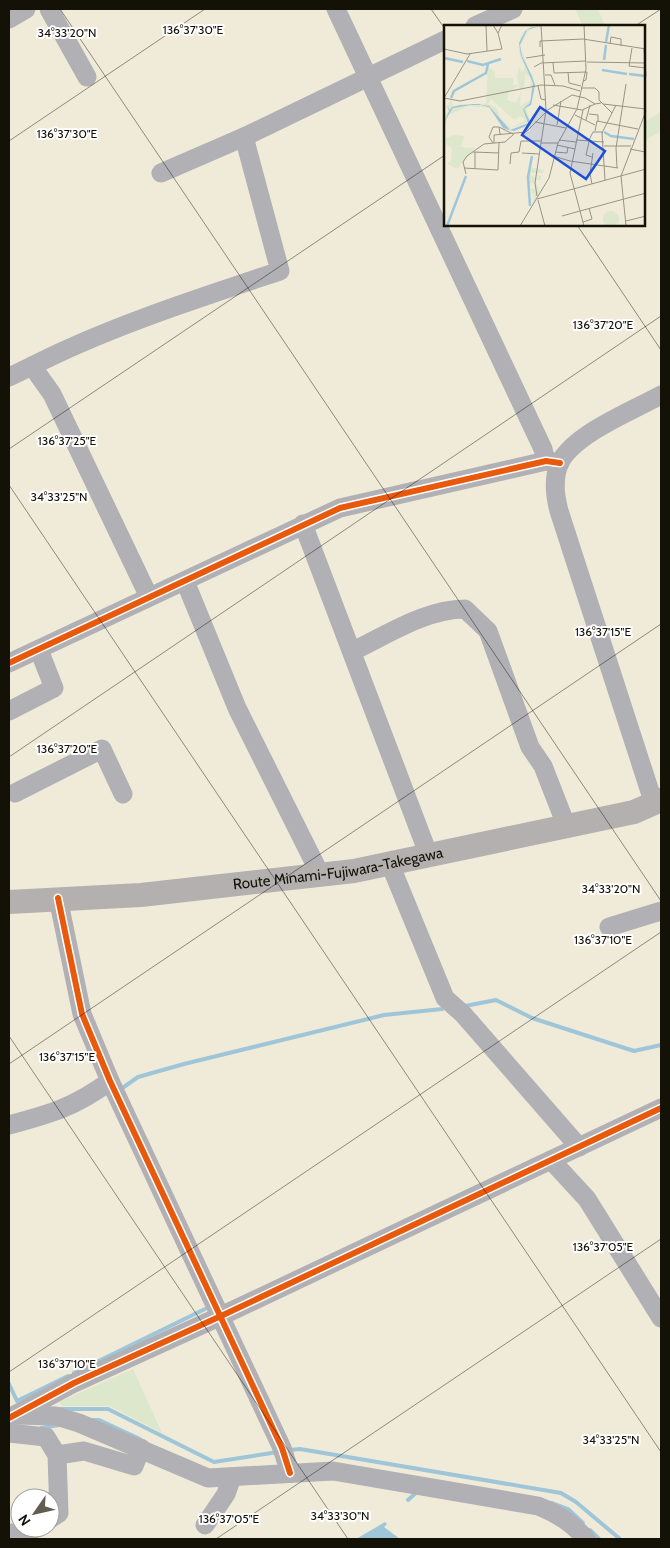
<svg xmlns="http://www.w3.org/2000/svg" width="670" height="1548" font-family="Cabin,sans-serif">
  <style>
    .green { fill: #dce7cc }
    .water { fill: #9ec6d8 }
    .lines { fill: none; stroke-linecap: round; stroke-linejoin: round }
    .stream { stroke: #9ec6d8; stroke-width: 4 }
    .minor { stroke: #b1b0b4; stroke-width: 19 }
    .major { stroke: #b4b0b0; stroke-width: 24 }
    .cycleway-casing { stroke: #fff; stroke-width: 9 }
    .cycleway { stroke: #e8590c; stroke-width: 6 }
    .ticks { fill: none; stroke: #141106; stroke-width: 1; stroke-opacity: 0.45 }
    .labels { text-anchor: middle; dominant-baseline: central; stroke-width: 4; stroke-linejoin: round; paint-order: stroke }
    .street-label { font-size: 15px; fill: #141106; stroke: #fff }
    .inset-river { fill: none; stroke: #9ec6d8; stroke-width: 2.5 }
    .inset-road { fill: none; stroke: #989485; stroke-width: 1 }
    .view { fill: #1d4ed8; fill-opacity: 0.15; stroke: #1d4ed8; stroke-width: 2.5 }
    .inset-edge { fill: none; stroke: #141106; stroke-width: 2.5 }
    .ticks-label { font-size: 12px; text-anchor: middle; fill: #141106; stroke: #fff; stroke-width: 4; stroke-linejoin: round; paint-order: stroke }
  </style>
  <rect width="100%" height="100%" fill="#f0ebd9"/>
  <g class="green">
    <path d="M575,9H598L605,26H583Z"/>
    <path d="M661,112V131L644,141V120L645,122Z"/>
    <path d="M133,1369L162,1433L110,1406H62L59,1402Z"/>
  </g>
  <path class="water" d="M385,1522L387,1524L384,1527L400,1539H356Z"/>
  <g class="lines">
    <g class="stream">
      <path d="M465,1006L496,1000L532,1018L634,1051L661,1045"/>
      <path d="M121,1089L138,1077L184,1064L384,1015L442,1009"/>
      <path d="M74,1373L205,1309"/>
      <path d="M9,1384L17,1401L68,1376"/>
      <path d="M60,1409H108L214,1462L278,1452"/>
      <path d="M93,1420H99L140,1439"/>
      <path d="M41,1428L59,1425"/>
      <path d="M290,1450L300,1449L561,1493L576,1502L620,1539"/>
      <path d="M408,1500L417,1492"/>
      <path d="M552,1503L568,1509L583,1523"/>
      <path d="M590,1530L599,1539"/>
    </g>
    <g class="minor">
      <path d="M49,9L87,77"/>
      <path d="M336,9L543,449L546,461"/>
      <path d="M9,19L26,9"/>
      <path d="M475,26L513,9"/>
      <path d="M161,173L244,137L445,40"/>
      <path d="M32,366C108,327 199,298 280,271L244,137"/>
      <path d="M9,377L32,366L52,394L149,597"/>
      <path d="M303,524L429,856"/>
      <path d="M185,581L237,708L321,876"/>
      <path d="M353,651C387,635 426,609 465,609L488,631L530,747L543,766L566,825"/>
      <path d="M9,663L340,508L546,461L560,463"/>
      <path d="M9,711L54,688L39,650"/>
      <path d="M15,793L102,749L123,794"/>
      <path d="M654,804L559,511C555,496 553,477 560,462C576,433 632,411 661,395"/>
      <path d="M390,864L445,998L463,1014L579,1147"/>
      <path d="M58,898L82,1014L110,1081L282,1448L290,1473"/>
      <path d="M609,927L661,911"/>
      <path d="M9,1125C50,1114 75,1107 110,1081"/>
      <path d="M551,1160L587,1199L661,1318"/>
      <path d="M15,1415L56,1416L79,1423L208,1478L333,1471L538,1506C558,1514 572,1523 586,1539"/>
      <path d="M9,1418L74,1383L221,1316L661,1108"/>
      <path d="M9,1433L46,1437L57,1455L59,1513L50,1519"/>
      <path d="M57,1455L84,1451L134,1466L141,1448"/>
      <path d="M205,1525L226,1494L232,1477"/>
      <path d="M9,1533L23,1534L36,1528"/>
    </g>
    <path class="major" id="s1" d="M9,902L141,895L354,871L634,812L661,800"/>
    <g class="cycleway-casing">
      <g id="cycleway">
        <path d="M9,663L340,508L546,461L560,463"/>
        <path d="M58,898L82,1014L110,1081L282,1448L290,1473"/>
        <path d="M9,1418L74,1383L221,1316L661,1108"/>
      </g>
    </g>
    <use href="#cycleway" class="cycleway"/>
  </g>
  <path class="ticks" d="M60,9L661,901M431,9L445,29M635,26L661,9M9,141L205,9M577,225L661,350M9,449L445,155M9,485L661,1452M9,757L661,316M9,1036L348,1539M9,1064L661,624M9,1372L661,932M216,1539L661,1239"/>
  <g class="labels">
    <g class="street-label">
      <text stroke="none"><textPath href="#s1" startOffset="331">Route Minami-Fujiwara-Takegawa</textPath></text>
    </g>
  </g>
  <g transform="translate(444 25)">
    <rect width="201" height="201" fill="#f0ebd9"/>
    <path d="M88,0H92L85,5L76,21L91,62L87,79L82,83L86,95L83,97L65,104L46,83L24,81L5,90L0,102V89L7,86L3,81L7,75L10,81L42,79L44,43L51,46V53H69V60H75L65,67L63,75L72,78L77,67L76,81L88,74L86,51L81,50L80,64L75,63L73,52L75,41L78,47L81,43L75,27L76,13ZM47,74L70,95L76,91L82,95L67,103L57,94L52,82L44,79ZM10,110L20,111L17,122L31,123L13,144L3,139L7,136L8,124L2,119V113ZM86,142L100,145L99,148H85L91,153H95L92,150L97,151V155H91L96,167L88,180L90,171L86,164H91L90,158H86L85,163L84,149H85ZM159 194a8 8 0 1 1 16 0a8 8 0 1 1-16 0Z" fill="#dce7cc" fill-rule="evenodd"/>
    <path d="M100,0L83,5L76,20L78,31L88,51L91,60L87,80L80,84L87,99L70,106L65,105L59,103L45,82L33,79L9,83L0,97L5,86L3,81L6,79L3,81L6,85L8,82L16,80L32,79L45,81L66,105L84,98L79,84L86,78L89,58L77,31H74H77L75,18L81,6L86,3Z" fill="#9ec6d8"/>
    <path class="inset-river" d="M162,17L165,0M0,33L19,37M160,35L162,20M23,36L39,40L57,34M158,45L183,49M185,49L201,51M7,73L10,66L42,48L44,39M160,107L167,111L190,114M86,181L84,152L88,131M3,201L22,151"/>
    <path class="inset-road" d="M42,0L43,26M49,0L54,8L58,0M166,19L167,12L177,14V21M96,22V16L139,14L202,24M188,23L185,41L202,43M0,24L23,29L58,24L54,8M200,24L202,51M82,33L101,30M109,37L110,48L143,47L142,55L139,56M143,37L202,38M90,42L97,38L142,36M124,47L125,58L137,61M101,50H107L111,60M94,61L97,74L102,75M137,63H151L155,67V75L168,88M0,73L16,76L97,60L119,61L136,66M0,73L26,29M159,79L202,84M109,80L138,85L151,79M139,85L126,148L140,201M102,86L128,70L141,73L151,79L157,78M145,89L154,90V96M131,90L151,100M142,95L146,80M91,97L122,103M113,100L117,76M55,102L69,109M151,106L153,96L194,104M115,115L132,117M132,115L160,117M145,115L149,107H159M145,117L142,130L148,132M49,118L45,112L49,102H55L56,109M50,118V110L82,107L102,87M97,118H114M113,120L131,124M160,121H187M186,124L201,127M29,127L55,128M111,127L123,128L124,122M78,128L95,129M109,131L126,136M126,136L174,143M66,139L67,128L75,127L77,116H97M20,143L54,145L55,118M173,143L172,123L182,59M31,144V127M22,149L19,137L23,131L40,119L61,117L70,109M161,155L158,108L172,80M148,159L146,149L149,128M93,171L91,158L102,85L97,0M93,174L202,144M94,175L101,201M136,186L202,168M118,191L136,186M182,196L202,191M139,197L148,194L145,183M76,201L105,153L114,118L133,84L142,44L140,0M182,201L177,151L202,86"/>
    <path class="view" d="M96,82L161,126L142,154L78,110Z"/>
    <rect width="201" height="201" class="inset-edge"/>
  </g>
  <g class="ticks-label">
    <text x="193" y="34">136°37'30"E</text>
    <text x="67" y="37">34°33'20"N</text>
    <text x="67" y="138">136°37'30"E</text>
    <text x="603" y="329">136°37'20"E</text>
    <text x="67" y="445">136°37'25"E</text>
    <text x="59" y="501">34°33'25"N</text>
    <text x="603" y="636">136°37'15"E</text>
    <text x="67" y="753">136°37'20"E</text>
    <text x="611" y="893">34°33'20"N</text>
    <text x="603" y="944">136°37'10"E</text>
    <text x="67" y="1061">136°37'15"E</text>
    <text x="603" y="1251">136°37'05"E</text>
    <text x="67" y="1368">136°37'10"E</text>
    <text x="611" y="1444">34°33'25"N</text>
    <text x="340" y="1520">34°33'30"N</text>
    <text x="229" y="1523">136°37'05"E</text>
  </g>
  <rect width="670" height="1548" fill="none" stroke="#141106" stroke-width="20"/>
  <g transform="translate(35 1513) rotate(236)"><circle r="24" fill="#ffffff" stroke="#a1a09b"/>
  <path d="M0-4L9 19L0 12L-9 19Z" fill="#615d50"/>
  <text y="-8" font-size="14" font-weight="bold" text-anchor="middle" fill="#141106">N</text>
  </g>
</svg>
